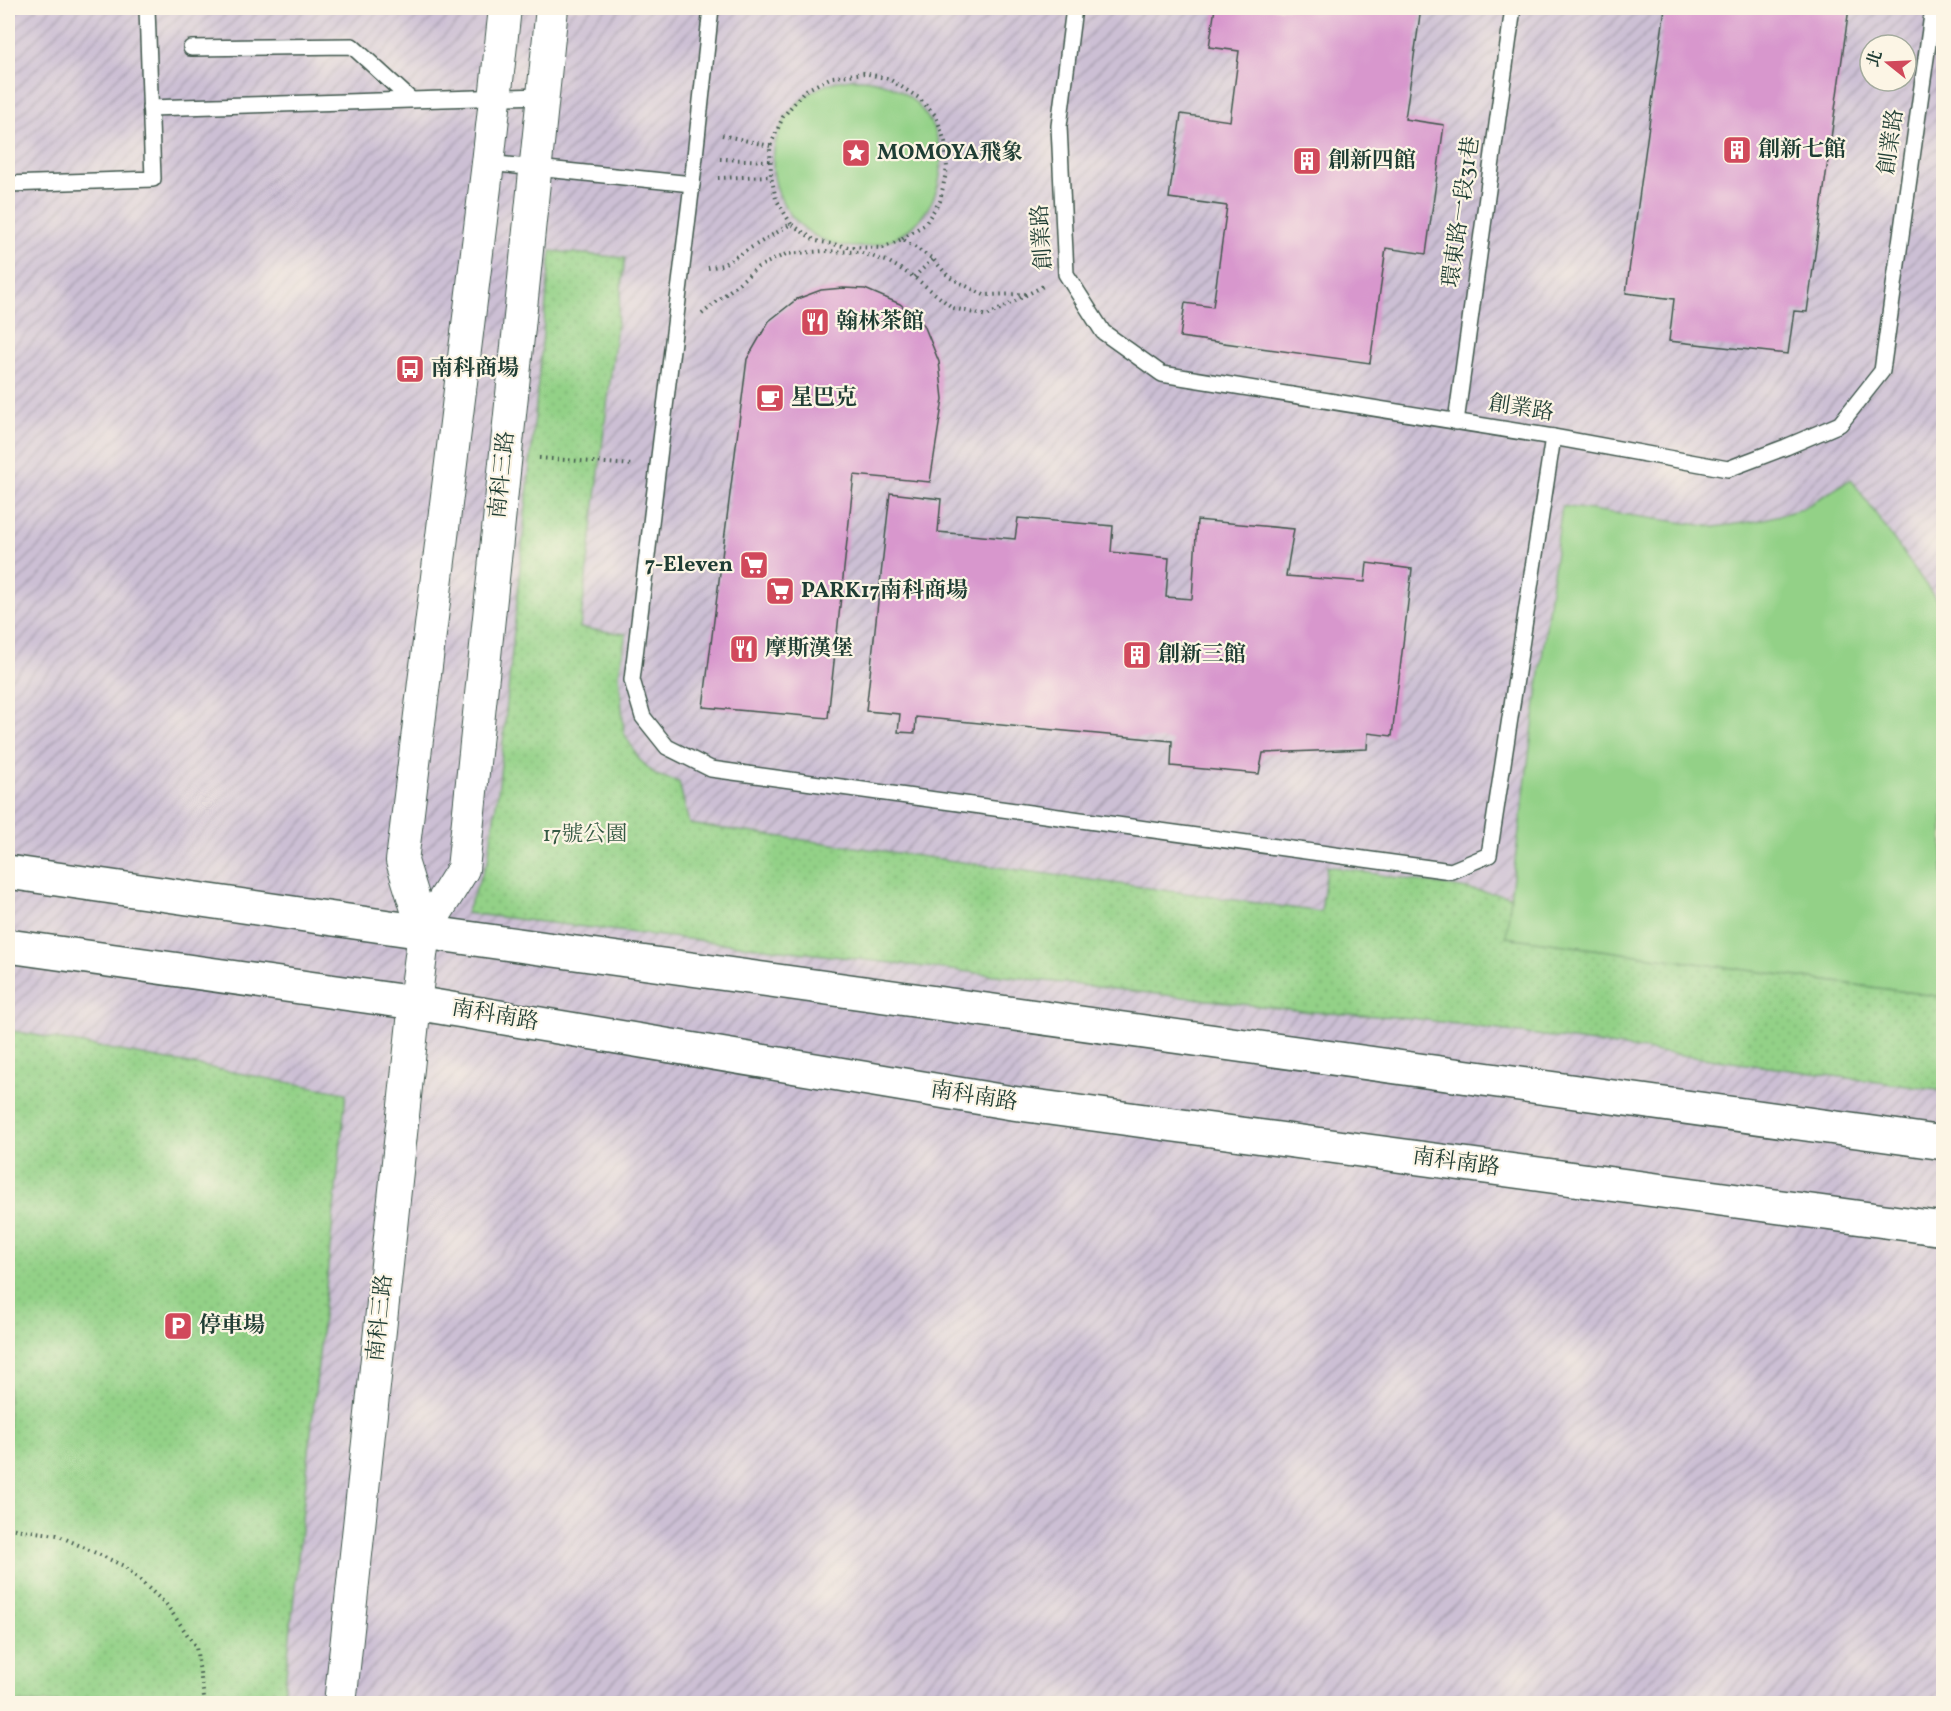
<svg xmlns="http://www.w3.org/2000/svg" width="1951" height="1711" font-family="Vollkorn,'Noto Serif TC',serif">
  <style>
    .industrial { fill: url(#industrial-furrows); fill-rule: evenodd }
    .grass { fill: #93d187; stroke: #59875e; stroke-width: 1.5 }
    .park { fill: url(#park-dots); stroke: #59875e; stroke-width: 1.5 }
    .building { fill: #d897cd }
    .lines { fill: none; stroke-linecap: round; stroke-linejoin: round }
    .service-casing { stroke: #3f574c; stroke-width: 18 }
    .minor-casing { stroke: #3f574c; stroke-width: 34 }
    .tertiary-casing { stroke: #3f574c; stroke-width: 36 }
    .path { stroke: #3f574c; stroke-width: 4; stroke-dasharray: 1.5 4.5; stroke-linecap: butt }
    .service { stroke: #fff; stroke-width: 15 }
    .minor { stroke: #fff; stroke-width: 32 }
    .tertiary { stroke: #fff; stroke-width: 33 }
    .labels { text-anchor: middle; dominant-baseline: central; stroke-width: 4.5; stroke-linejoin: round; paint-order: stroke }
    .street-label { font-size: 22px; fill: #1f3d34; stroke: #fcf5e5 }
    .poi-label { font-size: 22px; font-weight: bold; fill: #1f3d34; stroke: #fcf5e5; text-anchor: start }
    .park-label { font-size: 22px; fill: #365b45; stroke: #fcf5e5 }
  </style>
  <defs>
    <pattern id="industrial-furrows" width="10" height="10" patternUnits="userSpaceOnUse" patternTransform="scale(1.5)"><rect width="10" height="10" fill="#ccbfd4"/><path d="M-1 1l2-2M0 10L10 0M9 11l2-2" fill="none" stroke="#a59cad"/></pattern>
    <pattern id="park-dots" width="8" height="8" patternUnits="userSpaceOnUse" patternTransform="scale(1.5)"><rect width="8" height="8" fill="#93d187"/><path d="M2 2h.1M6 6h.1" fill="none" stroke="#7eb475" stroke-width="1.8" stroke-linecap="round"/></pattern>
  </defs>
  <rect width="100%" height="100%" fill="#fcf5e5"/>
  <filter id="ink" filterUnits="userSpaceOnUse"><feTurbulence type="fractalNoise" baseFrequency=".0167" numOctaves="2"/><feDisplacementMap in="SourceGraphic" scale="12" xChannelSelector="R" yChannelSelector="G"/><feConvolveMatrix kernelMatrix="1 2 1 2 8 2 1 2 1" color-interpolation-filters="sRGB"/></filter>
  <filter id="wash" filterUnits="userSpaceOnUse"><feTurbulence type="fractalNoise" baseFrequency=".008" numOctaves="4" result="noise"/><feDisplacementMap in="SourceGraphic" scale="24" xChannelSelector="R" yChannelSelector="G"/><feGaussianBlur stdDeviation="1.35" result="paint"/><feColorMatrix in="noise" values="0 0 0 0 0 0 0 0 0 0 0 0 0 0 0 0 0 1.4 0 .05"/><feComposite in="paint" operator="in"/></filter>
  <g filter="url(#wash)">
    <rect width="100%" height="100%" fill="#f7ead3"/>
    <path class="industrial" d="M8,8H1943V1703H8ZM1870,45H1906V81H1870Z"/>
    <g class="grass">
      <circle cx="857" cy="163" r="84"/>
      <path d="M1851,479L1943,609V997L1505,937L1562,506L1715,527L1757,521L1802,509Z"/>
    </g>
    <g class="park">
      <path d="M551,251L625,258L580,628L626,634L619,674L624,733L639,759L656,775L679,782L689,824L1321,912L1327,866L1511,896L1506,937L1943,997V1091L1412,1018L1311,1012L466,913L488,860L499,784Z"/>
      <path d="M8,1030L346,1093L283,1703H8Z"/>
    </g>
    <g id="blocks">
      <g class="building">
        <path d="M1215,8H1421L1405,119L1444,125L1426,254L1386,248L1370,363L1180,337L1185,303L1213,307L1227,206L1169,198L1181,114L1230,121L1239,51L1209,47Z"/>
        <path d="M1665,8H1849L1807,312L1794,311L1788,354L1669,341L1674,299L1626,293Z"/>
        <path d="M843,288L865,289L900,304L924,325L939,362L943,399L930,482L854,475L828,718L703,707L747,359L769,321L797,299L821,290Z"/>
        <path d="M890,493L941,499L938,532L1015,539L1018,518L1113,526L1111,552L1169,558L1166,597L1192,599L1197,520L1294,529L1286,576L1365,582L1367,563L1412,569L1392,736L1368,733L1367,749L1263,753L1259,774L1171,766L1172,741L916,717L915,733L898,732L900,714L866,711Z"/>
      </g>
    </g>
  </g>
  <g filter="url(#ink)">
    <use href="#blocks" fill-opacity="0" stroke="#3f574c" stroke-width="1.5"/>
    <g class="lines">
      <g class="service-casing">
        <g id="service">
          <path d="M711,8L692,184L632,680L643,717L667,747L711,769L1451,871L1489,855L1553,437"/>
          <path d="M1074,8L1059,126L1066,274L1103,332L1162,374L1553,437L1728,469L1786,447L1840,424L1882,371L1933,8"/>
          <path d="M191,48L352,46L410,99"/>
          <path d="M150,108L542,96"/>
          <path d="M488,163L692,184"/>
          <path d="M8,184L153,179L147,8"/>
          <path d="M1456,422L1513,8"/>
        </g>
      </g>
      <g class="minor-casing">
        <g id="minor">
          <path d="M424,932L402,861L488,163L505,8"/>
          <path d="M340,1704L415,1003L424,932L463,869L552,8"/>
        </g>
      </g>
      <g class="tertiary-casing">
        <g id="tertiary">
          <path d="M8,872L424,932L1944,1143"/>
          <path d="M8,946L415,1003L1012,1103L1944,1229"/>
        </g>
      </g>
      <g class="path">
        <path d="M722,135L770,146"/>
        <path d="M720,159L770,161"/>
        <path d="M718,178L771,176"/>
        <path d="M791,224L776,199L771,176L770,146L783,117L804,91L832,77L864,73L889,79L919,98L936,116L945,142L947,168L940,201L925,224L902,239"/>
        <path d="M708,268L722,265L791,224L816,241L849,247L883,248L902,239L933,259L949,277L984,295L1026,294"/>
        <path d="M914,277L933,259"/>
        <path d="M702,314L758,267L786,254L824,251L859,252L889,262L914,277L953,308L987,316L1045,285"/>
        <path d="M539,458L633,465"/>
        <path d="M8,1528L57,1535L124,1566L166,1604L196,1647L205,1704"/>
      </g>
      <use href="#service" class="service"/>
      <use href="#minor" class="minor"/>
      <use href="#tertiary" class="tertiary"/>
    </g>
  </g>
  <defs>
    <g id="building-square" transform="scale(1.5)"><rect x="-9" y="-9" width="18" height="18" rx="4" fill="#d1495b" stroke="#fcf5e5"/><path d="M-4-6H4V6H1V3H-1V6H-4ZM-2.5-4.3h1.7v1.8h-1.7ZM.8-4.3h1.7v1.8H.8ZM-2.5-1h1.7V.8h-1.7ZM.8-1h1.7V.8H.8Z" fill="#fff"/></g>
    <g id="sight-square" transform="scale(1.5)"><rect x="-9" y="-9" width="18" height="18" rx="4" fill="#d1495b" stroke="#fcf5e5"/><path d="M0-6L1.8-2.2L6-1.7L2.9 1.2L3.7 5.4L0 3.3L-3.7 5.4L-2.9 1.2L-6-1.7L-1.8-2.2Z" fill="#fff"/></g>
    <g id="restaurant-square" transform="scale(1.5)"><rect x="-9" y="-9" width="18" height="18" rx="4" fill="#d1495b" stroke="#fcf5e5"/><path d="M-5-6h1v4h1v-4h1v4h1v-4h1v5L-1.5 .5V6h-2V.5L-5-1ZM5-6V6H3V1.5H1.5Q1.5-4 5-6Z" fill="#fff"/></g>
    <g id="bus-square" transform="scale(1.5)"><rect x="-9" y="-9" width="18" height="18" rx="4" fill="#d1495b" stroke="#fcf5e5"/><path d="M-5-6H5V4H4V6H2V4H-2V6H-4V4H-5ZM-3.5-4V0h7V-4ZM-3.5 1.2v1.5H-2V1.2ZM2 1.2v1.5H3.5V1.2Z" fill="#fff"/></g>
    <g id="cafe-square" transform="scale(1.5)"><rect x="-9" y="-9" width="18" height="18" rx="4" fill="#d1495b" stroke="#fcf5e5"/><path d="M-5.5-4.5H6V0H3Q3 3.5 0 3.5H-2.5Q-5.5 3.5-5.5 0ZM3-3.2v2h1.7v-2ZM-6 4.5H4V6H-6Z" fill="#fff"/></g>
    <g id="supermarket-square" transform="scale(1.5)"><rect x="-9" y="-9" width="18" height="18" rx="4" fill="#d1495b" stroke="#fcf5e5"/><path d="M-6-5.5h2.5l.6 2H6L4.5 2H-2.5L-4.4-4H-6ZM-1.5 3.2a1.3 1.3 0 1 0 .1 0ZM3 3.2a1.3 1.3 0 1 0 .1 0Z" fill="#fff"/></g>
    <g id="parking-square" transform="scale(1.5)"><rect x="-9" y="-9" width="18" height="18" rx="4" fill="#d1495b" stroke="#fcf5e5"/><path d="M-3.5-5.5H1a3.5 3.5 0 0 1 0 7H-1V5.5H-3.5ZM-1-3.4V-.6H.8a1.4 1.4 0 0 0 0-2.8Z" fill="#fff"/></g>
  </defs>
  <g fill-rule="evenodd">
    <use href="#building-square" x="1737" y="150"/>
    <use href="#sight-square" x="856" y="153"/>
    <use href="#building-square" x="1307" y="161"/>
    <use href="#restaurant-square" x="815" y="322"/>
    <use href="#bus-square" x="410" y="369"/>
    <use href="#cafe-square" x="770" y="398"/>
    <use href="#supermarket-square" x="754" y="565"/>
    <use href="#supermarket-square" x="780" y="591"/>
    <use href="#restaurant-square" x="744" y="649"/>
    <use href="#building-square" x="1137" y="655"/>
    <use href="#parking-square" x="178" y="1326"/>
  </g>
  <g class="labels">
    <g class="street-label">
      <text transform="translate(1892 142) rotate(-82)">創業路</text>
      <text transform="translate(1462 212) rotate(-82)">環東路一段31巷</text>
      <text transform="translate(1043 237) rotate(-94)">創業路</text>
      <text transform="translate(1521 409) rotate(9)">創業路</text>
      <text transform="translate(503 475) rotate(-84)">南科三路</text>
      <text transform="translate(495 1016) rotate(10)">南科南路</text>
      <text transform="translate(974 1097) rotate(9)">南科南路</text>
      <text transform="translate(1456 1163) rotate(8)">南科南路</text>
      <text transform="translate(381 1318) rotate(-84)">南科三路</text>
    </g>
    <g class="poi-label">
      <text x="1758" y="150">創新七館</text>
      <text x="877" y="153">MOMOYA飛象</text>
      <text x="1328" y="161">創新四館</text>
      <text x="836" y="322">翰林茶館</text>
      <text x="431" y="369">南科商場</text>
      <text x="791" y="398">星巴克</text>
      <text x="733" y="565" text-anchor="end">7-Eleven</text>
      <text x="801" y="591">PARK17南科商場</text>
      <text x="765" y="649">摩斯漢堡</text>
      <text x="1158" y="655">創新三館</text>
      <text x="199" y="1326">停車場</text>
    </g>
    <g class="park-label">
      <text x="585" y="835">17號公園</text>
    </g>
  </g>
  <rect width="1951" height="1711" fill="none" stroke="#fcf5e5" stroke-width="30"/>
  <g transform="translate(1888 63) rotate(288)"><circle r="28" fill="#fcf5e5" stroke="#a4ab9e" stroke-width="1.5"/>
  <path d="M0-4.5L10 22L0 15L-10 22Z" fill="#d1495b"/>
  <text y="-9" font-size="16" font-weight="bold" text-anchor="middle" fill="#1f3d34">北</text>
  </g>
</svg>
